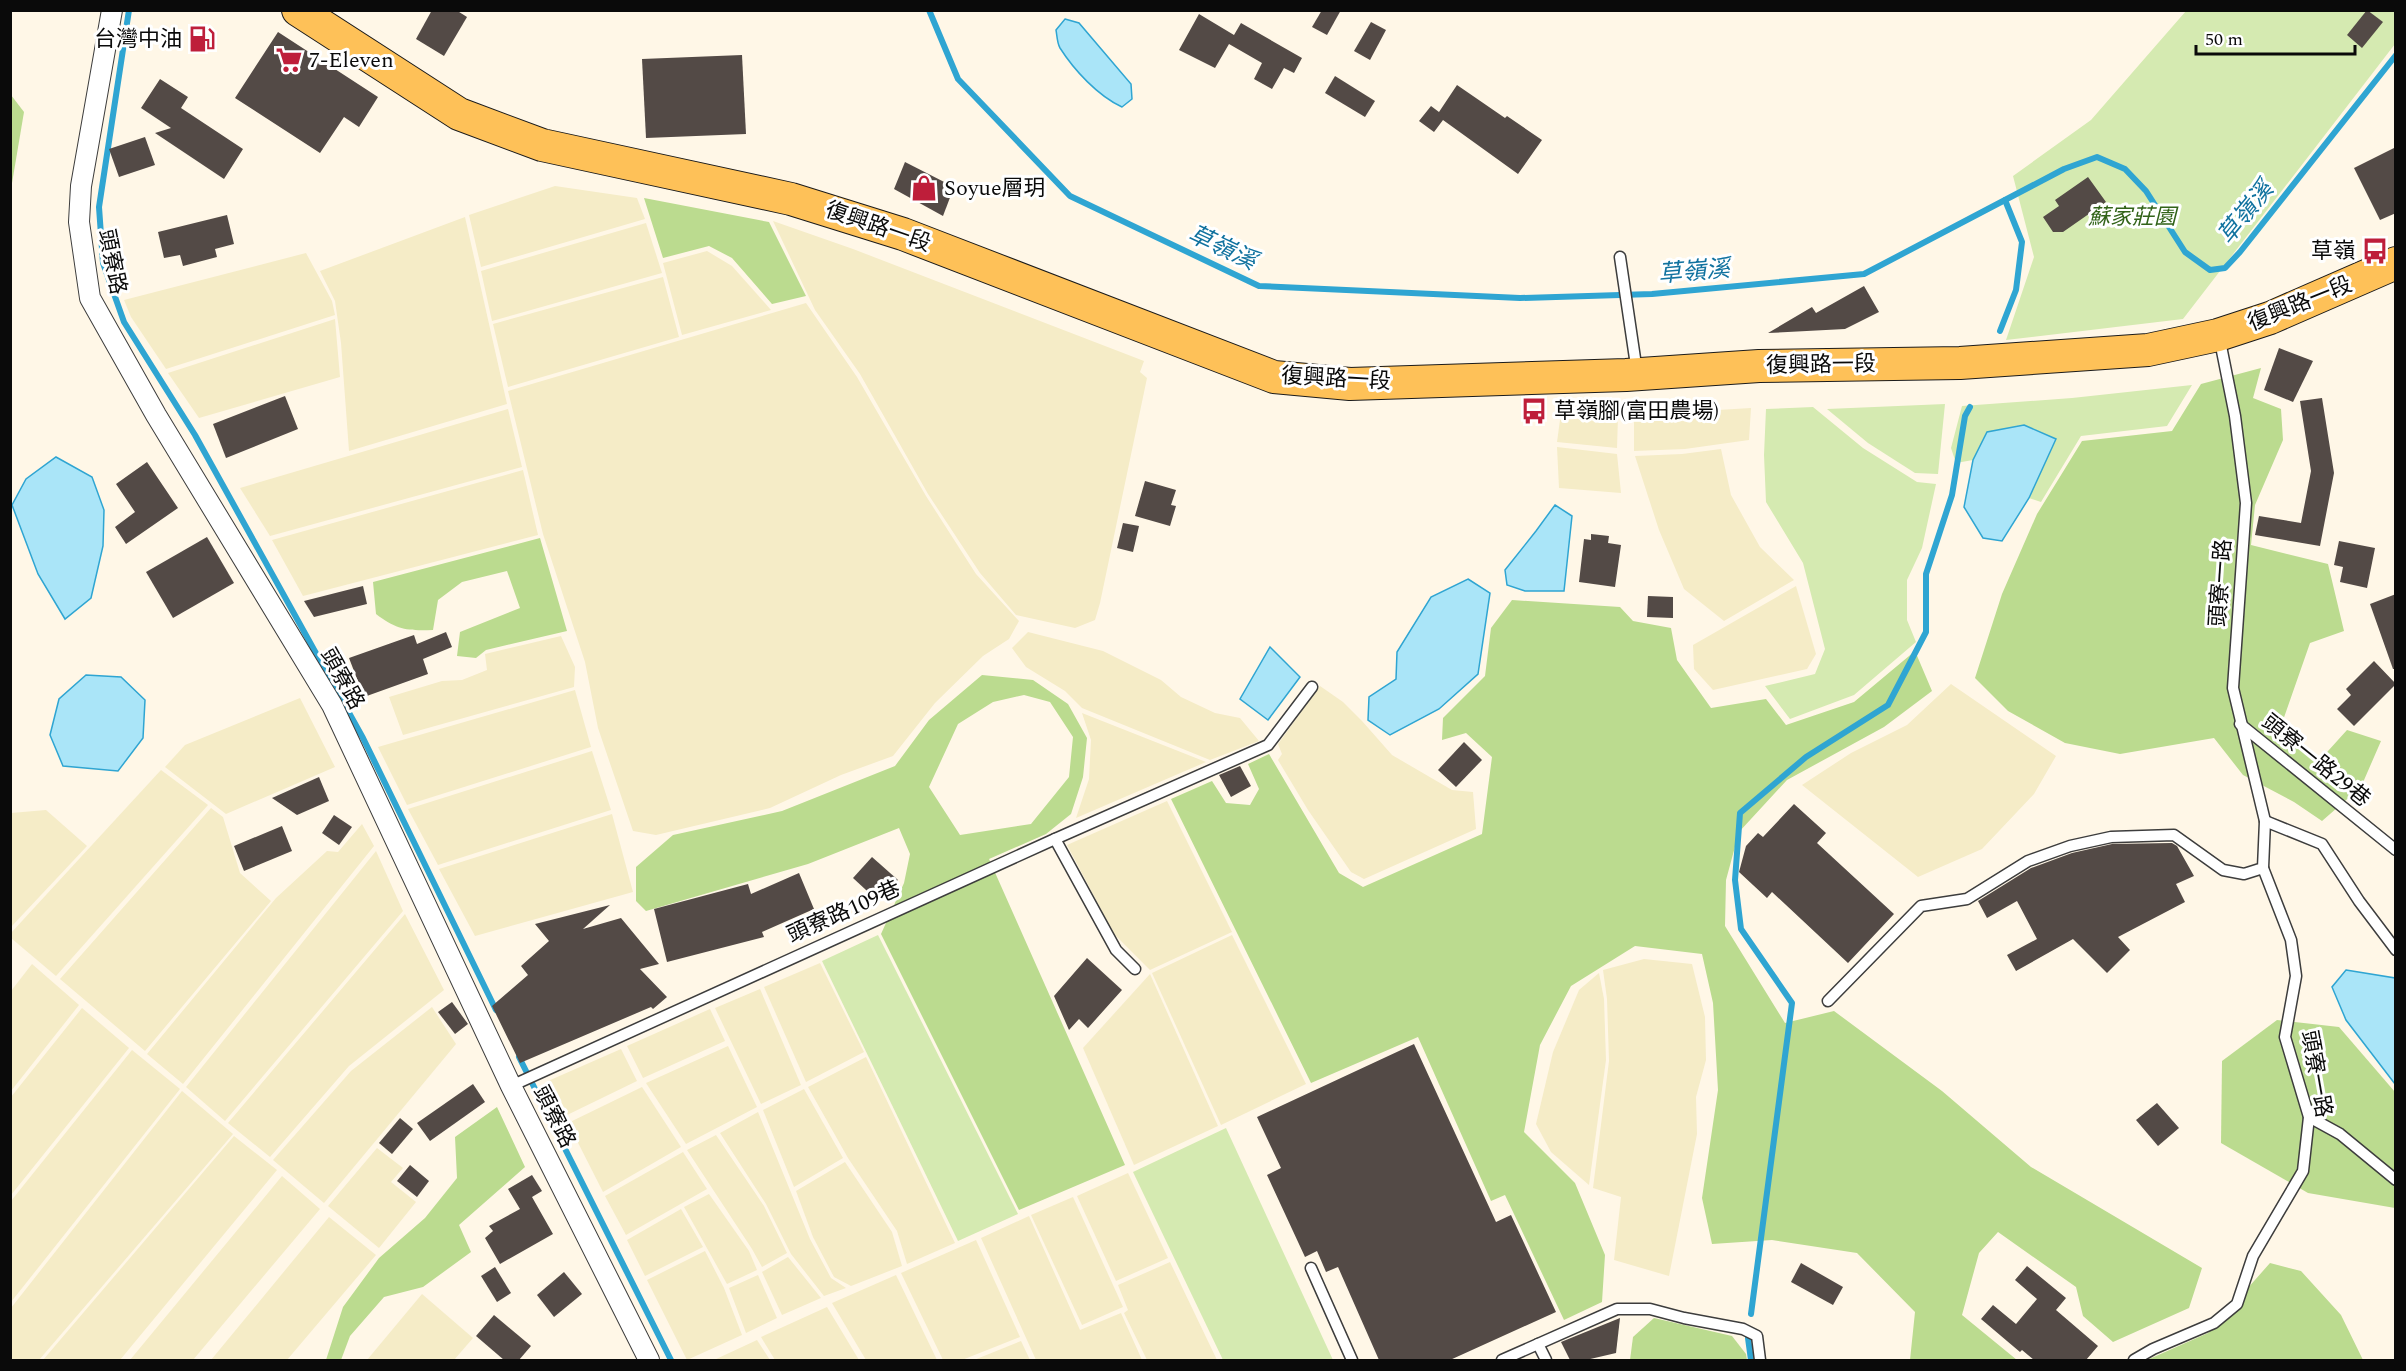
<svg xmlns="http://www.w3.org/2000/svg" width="2406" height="1371" font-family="Spectral,'Noto Sans TC',serif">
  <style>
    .farmland { fill: #f5ecc7 }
    .green { fill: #d5eab1 }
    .forest { fill: #bbdb8f; fill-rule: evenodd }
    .water { fill: #aae5f8; stroke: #2fa5d2; stroke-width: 1.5 }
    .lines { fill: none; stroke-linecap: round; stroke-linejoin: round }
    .stream { stroke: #2fa5d2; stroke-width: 6 }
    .building { fill: #534a46 }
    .service-casing { stroke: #3d3d3d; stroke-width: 13 }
    .minor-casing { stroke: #3d3d3d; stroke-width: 22 }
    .primary-casing { stroke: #1b1b1b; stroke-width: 34 }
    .service { stroke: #fff; stroke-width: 10 }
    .minor { stroke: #fff; stroke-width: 20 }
    .primary { stroke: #fec158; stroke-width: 32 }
    .labels { text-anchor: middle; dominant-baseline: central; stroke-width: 6; stroke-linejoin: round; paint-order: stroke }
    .poi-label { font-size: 22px; fill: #0a0a0a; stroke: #fff; text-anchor: start }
    .park-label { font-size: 22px; font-style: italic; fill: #326319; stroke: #fff }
    .street-label { font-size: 22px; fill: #0a0a0a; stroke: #fff }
    .water-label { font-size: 24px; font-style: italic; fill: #10729f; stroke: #fff }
  </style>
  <rect width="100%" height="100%" fill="#fff7e7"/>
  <g class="farmland">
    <path d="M555,186L637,198L645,219L481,267L469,215Z"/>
    <path d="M465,217L507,404L349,451L341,343L335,301L320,271Z"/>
    <path d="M773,221L853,249L1144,361L1140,372L1147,378L1100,603L1095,620L1075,628L1016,615L980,573L928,494L860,374L815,310Z"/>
    <path d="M646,223L662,273L492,321L481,271Z"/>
    <path d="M707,251L732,266L771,310L682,335L663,263Z"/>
    <path d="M306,253L332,301L335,315L166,369L131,317L124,300Z"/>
    <path d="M663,277L679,337L508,387L493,324Z"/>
    <path d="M806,303L857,377L926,496L976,574L1019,621L1009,639L983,656L935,703L893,756L841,775L770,808L656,835L633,831L598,728L585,662L543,534L508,391Z"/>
    <path d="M335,319L340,377L199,418L168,373Z"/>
    <path d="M1751,408L1749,440L1685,449L1634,451V415Z"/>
    <path d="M508,409L522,467L270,536L240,488Z"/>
    <path d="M1618,417L1617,448L1557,442L1560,420Z"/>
    <path d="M1557,447L1617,454L1621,493L1559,488Z"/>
    <path d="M1721,449L1731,495L1760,547L1794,580L1724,621L1684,589L1659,530L1635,456L1682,454Z"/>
    <path d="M523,470L538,535L303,596L272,540Z"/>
    <path d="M1796,586L1816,654L1807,669L1713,690L1694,669L1693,645Z"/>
    <path d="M1028,632L1103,651L1161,680L1181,697L1215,713L1240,718L1259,741L1210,760L1082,708L1065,691L1026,667L1012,648Z"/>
    <path d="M561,636L575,667L574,687L403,735L389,697L442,681L462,680L487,670L485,654Z"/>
    <path d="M1951,684L2056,756L2034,794L1982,849L1918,877L1802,785L1851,753L1907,725Z"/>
    <path d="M1320,686L1343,702L1362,721L1392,755L1452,790L1473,792L1476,829L1364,879L1351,872L1308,810L1278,760L1282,754L1278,744Z"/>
    <path d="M575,690L591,747L407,805L378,747Z"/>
    <path d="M300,698L335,767L226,814L165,767L185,745Z"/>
    <path d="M1082,713L1206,762L1076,818L1089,779L1091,740Z"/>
    <path d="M592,751L611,810L438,865L408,809Z"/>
    <path d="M161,770L208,805L56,976L11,938V933Z"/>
    <path d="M1167,801L1232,932L1150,970L1114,934L1067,845Z"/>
    <path d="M211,808L223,817L240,873L271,901L145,1051L60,979Z"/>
    <path d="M46,810L87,846L11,927V813Z"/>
    <path d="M612,814L633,892L475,936L439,869Z"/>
    <path d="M362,824L374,846L183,1084L147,1054L276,898L327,851L338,852Z"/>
    <path d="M376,851L403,911L225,1121L186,1087Z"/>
    <path d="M405,914L444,990L349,1066L270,1157L228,1123Z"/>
    <path d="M1232,935L1306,1084L1221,1125L1152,973Z"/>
    <path d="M1644,959L1692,964L1705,1017L1706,1060L1696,1097L1697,1134L1669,1276L1614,1260L1621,1197L1593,1188L1609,1061L1607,999L1603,970Z"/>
    <path d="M820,963L864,1052L806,1082L764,987Z"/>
    <path d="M32,964L79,1005L11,1091V991Z"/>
    <path d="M1599,973L1604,999L1606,1060L1589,1185L1551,1152L1536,1124L1553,1052L1579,990Z"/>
    <path d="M1150,974L1218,1126L1134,1165L1083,1048Z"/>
    <path d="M760,989L801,1085L761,1104L715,1008Z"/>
    <path d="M432,1007L456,1044L324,1203L273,1160L351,1071Z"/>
    <path d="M82,1008L129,1048L11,1195V1097Z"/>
    <path d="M710,1009L725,1041L643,1078L627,1046Z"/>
    <path d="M728,1046L757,1107L686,1144L646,1083Z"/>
    <path d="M621,1049L637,1081L565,1116L548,1081Z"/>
    <path d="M132,1050L180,1089L11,1302V1201Z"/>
    <path d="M866,1057L955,1243L907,1264L897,1231L848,1158L808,1087Z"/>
    <path d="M642,1087L681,1147L603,1192L568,1123Z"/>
    <path d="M804,1089L843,1158L794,1187L763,1110Z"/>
    <path d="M182,1091L233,1134L39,1360H11V1308Z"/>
    <path d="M758,1112L810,1239L831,1278L846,1288L824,1296L791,1254L766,1204L720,1133Z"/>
    <path d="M716,1135L764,1206L787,1253L762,1267L752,1249L687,1150Z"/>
    <path d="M234,1136L277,1170L120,1360H43Z"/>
    <path d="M377,1148L403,1168L391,1182L416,1202L379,1248L328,1206Z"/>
    <path d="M683,1152L707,1189L626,1235L605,1196Z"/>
    <path d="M845,1162L892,1232L902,1266L851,1286L834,1277L813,1237L796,1191Z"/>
    <path d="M1128,1173L1168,1258L1116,1281L1077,1196Z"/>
    <path d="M282,1176L320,1209L193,1360H130Z"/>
    <path d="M709,1194L749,1251L757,1270L727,1284L684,1207Z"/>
    <path d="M1073,1197L1123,1307L1082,1325L1031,1215Z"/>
    <path d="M681,1209L703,1247L645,1276L627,1240Z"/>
    <path d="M1029,1216L1080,1330L1121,1313L1142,1360H1036L981,1238Z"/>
    <path d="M329,1217L376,1255L287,1360H211Z"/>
    <path d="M976,1240L1020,1337L962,1360H943L901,1273Z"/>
    <path d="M705,1251L724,1288L742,1335L687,1360L647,1280Z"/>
    <path d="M788,1257L821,1298L782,1315L762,1272Z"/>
    <path d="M1170,1262L1217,1360H1147L1124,1313L1128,1310L1118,1285Z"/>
    <path d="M758,1275L777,1318L746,1333L729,1288Z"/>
    <path d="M896,1275L937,1360H866L832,1303Z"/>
    <path d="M422,1294L473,1338L454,1360H367Z"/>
    <path d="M827,1307L859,1360H775L761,1337Z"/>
    <path d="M757,1340L770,1360H714Z"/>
    <path d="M1021,1341L1030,1360H974Z"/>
  </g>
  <g class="green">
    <path d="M2186,11H2395V44L2183,319L2006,340L2034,257L2013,176L2091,120Z"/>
    <path d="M2192,385L2167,426L2081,436L2041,502L2029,498L2056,439L1987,432L1973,460L1956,463L1951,448L1962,406L2072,398Z"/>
    <path d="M1945,404L1938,474L1915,473L1868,443L1827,409Z"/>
    <path d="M1813,407L1863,448L1917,482L1936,484L1922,548L1907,580V620L1916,642L1854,695L1790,719L1765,686L1815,674L1825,649L1803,563L1766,502L1764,455L1766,409Z"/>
    <path d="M878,935L1018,1214L958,1241L822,961Z"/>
    <path d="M1226,1128L1333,1360H1223L1133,1172Z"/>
  </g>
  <g class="forest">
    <path d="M11,95L24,112L11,189Z"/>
    <path d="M644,198L769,222L806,296L772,304L732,258L709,246L663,258Z"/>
    <path d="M2261,368L2253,398L2281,409L2283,440L2255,505L2251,545L2328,564L2344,631L2310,643L2281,726L2319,761L2347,730L2381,741L2361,787L2322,821L2294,802L2243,775L2214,738L2120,754L2065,743L2008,711L1975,678L2002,594L2037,514L2082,441L2172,431L2201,384Z"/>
    <path d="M540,538L567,631L486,650L476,658L457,656L460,632L520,608L507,571L462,582L438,600L433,630C408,631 397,630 376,614L373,582Z"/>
    <path d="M1512,600L1620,607L1633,621L1671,628L1677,660L1711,708L1766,699L1786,725L1854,702L1915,651L1932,691L1884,727L1787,780L1739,832L1726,880L1725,926L1785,1023L1834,1011L1942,1091L2031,1167L2202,1268L2189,1308L2113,1342L2083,1316L2076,1287L1998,1232L1979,1253L1962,1315L2017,1360H1910L1915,1312L1857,1253L1772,1240L1712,1244L1702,1198L1718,1090L1713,1003L1702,954L1635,946L1571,986L1540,1045L1524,1132L1575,1183L1605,1255L1602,1302L1564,1320L1505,1195L1491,1201L1418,1037L1311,1083L1171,799L1212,781L1226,803L1250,805L1259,789L1248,764L1269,754L1339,873L1363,887L1482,834L1492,757L1466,733L1442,740L1443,718L1485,676L1491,628Z"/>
    <path d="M982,675L1033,680L1068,704L1087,738L1083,777L1071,814L1046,834L989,859L1125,1165L1019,1210L881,934L904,883L910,854L899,828L808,864L646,911L636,901V867L673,835L782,811L895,766L929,720ZM1024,695L1050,702L1073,737L1069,777L1031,824L960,835L929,787L958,724L993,702Z"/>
    <path d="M2277,1020L2339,1027L2395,1092V1208L2308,1193L2221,1143L2222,1061Z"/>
    <path d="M497,1107L525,1167L459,1225L471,1252L423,1287L384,1297L350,1336L341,1360H326L343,1307L379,1258L425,1218L457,1178L455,1137Z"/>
    <path d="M2270,1263L2301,1271L2341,1315L2363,1360H2147L2208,1333Z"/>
    <path d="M1654,1318L1732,1336L1746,1354L1747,1360H1630L1633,1337Z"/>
  </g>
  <g class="water">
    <path d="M1065,19L1079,23L1131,84L1132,99L1122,107C1098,96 1074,70 1060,48C1057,43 1057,35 1056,30Z"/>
    <path d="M2024,425L2056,439L2029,498L2002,541L1983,538L1964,507L1973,460L1987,432Z"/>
    <path d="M56,457L92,477L104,510L103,546L91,598L65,619L38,574L12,505L26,479Z"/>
    <path d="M1555,505L1572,516L1564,591H1525L1507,585L1505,570L1536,531Z"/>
    <path d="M1468,579L1490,593L1478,674L1439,709L1390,735L1368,720L1369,697L1396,679L1397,652L1431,597Z"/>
    <path d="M1270,647L1300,677L1268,720L1240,699Z"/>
    <path d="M86,675L121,677L145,700L143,738L118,771L63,766L50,735L59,699Z"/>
    <path d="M2346,970L2395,978V1084L2346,1020L2332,987Z"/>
  </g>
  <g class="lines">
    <g class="stream">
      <path d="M129,10L99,207L103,263L124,322L195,435L363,738L496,1010"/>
      <path d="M929,10L958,79L1070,196L1259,286L1520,298L1652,294L1864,274L2064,169L2097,157L2125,169L2146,191L2185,252L2210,270L2225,268L2240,252L2396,55"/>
      <path d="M2000,331L2016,290L2022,242L2005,200"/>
      <path d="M519,1057L671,1360"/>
      <path d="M1751,1314L1792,1003L1741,929L1735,880L1740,813L1806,757L1888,705L1926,632V574L1952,495L1965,416L1970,407"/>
      <path d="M1748,1338L1751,1360"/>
    </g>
  </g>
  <g class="building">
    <path d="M432,10H456L467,17L444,56L416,39Z"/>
    <path d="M1322,10H1341L1327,35L1312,27Z"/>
    <path d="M2367,10L2383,22L2362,48L2347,35Z"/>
    <path d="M1199,14L1234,35L1241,23L1302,58L1294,73L1284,68L1272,89L1254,79L1262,63L1229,44L1215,68L1179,50Z"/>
    <path d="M1371,22L1386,30L1370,60L1354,51Z"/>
    <path d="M278,32L378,97L359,127L344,117L320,153L235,98Z"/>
    <path d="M742,55L746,134L646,138L642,59Z"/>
    <path d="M1335,76L1375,101L1365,117L1325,93Z"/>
    <path d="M160,79L188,97L181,108L243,149L224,179L155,133L171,128L141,108Z"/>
    <path d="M1457,85L1505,118L1507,116L1542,140L1518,174L1443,120L1434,132L1419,121L1431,106L1439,112Z"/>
    <path d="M145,137L155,165L119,177L109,149Z"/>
    <path d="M2396,147V213L2380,220L2354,168Z"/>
    <path d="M905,162L954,187L943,216L894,189Z"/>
    <path d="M2088,177L2106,202L2063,232H2053L2043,217L2059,206L2055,200Z"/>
    <path d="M227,215L234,244L215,249L217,257L183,266L180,255L164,258L158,232Z"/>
    <path d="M1864,286L1879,312L1845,329L1768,333L1812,307L1816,313Z"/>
    <path d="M2279,348L2313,361L2293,402L2264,390Z"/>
    <path d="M285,396L298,429L226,458L213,424Z"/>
    <path d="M2322,398L2334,473L2320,546L2255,535L2259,516L2301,523L2311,471L2300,401Z"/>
    <path d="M147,462L178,508L126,544L115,527L135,512L116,484Z"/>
    <path d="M1145,481L1176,490L1171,505L1176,506L1170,526L1135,516Z"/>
    <path d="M1123,523L1139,526L1133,552L1117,548Z"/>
    <path d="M1591,534L1609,536L1608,543L1621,545L1615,587L1579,582L1584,539L1591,540Z"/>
    <path d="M207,537L234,583L173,618L146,572Z"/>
    <path d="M2339,541L2375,548L2367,588L2340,582L2343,567L2334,565Z"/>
    <path d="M363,586L367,604L314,617L304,601Z"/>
    <path d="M2396,594V669H2393L2370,604Z"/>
    <path d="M1648,596L1673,597V618L1647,617Z"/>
    <path d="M446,632L452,647L423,659L428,674L364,697L349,658L414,635L417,644Z"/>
    <path d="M2374,661L2396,684L2354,726L2337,709L2351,695L2346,689Z"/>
    <path d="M1464,742L1482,760L1456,787L1438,770Z"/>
    <path d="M1240,766L1251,786L1231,797L1219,775Z"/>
    <path d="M319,777L329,801L297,815L272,798Z"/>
    <path d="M1794,804L1826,833L1817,843L1894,914L1848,963L1772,892L1767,898L1739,872L1746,846L1758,833L1763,837Z"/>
    <path d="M334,815L352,827L339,845L322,833Z"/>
    <path d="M282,826L292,851L244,871L234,846Z"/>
    <path d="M2172,843L2177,846L2194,876L2176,884L2185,902L2118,937L2130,950L2107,973L2073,939L2016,971L2007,955L2037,939L2017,901L1987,918L1978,901L2031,868L2072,853L2112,844Z"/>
    <path d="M872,857L898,880L879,902L853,878Z"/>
    <path d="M799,873L814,909L762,932L764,937L667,962L654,909L748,884L751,894Z"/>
    <path d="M610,905L583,929L621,918L659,964L640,969L667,997L653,1009L651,1007L520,1063L492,1006L528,975L521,966L549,941L535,924Z"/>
    <path d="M1087,958L1122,990L1088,1028L1079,1019L1069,1030L1054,996Z"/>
    <path d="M452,1002L468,1024L455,1034L438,1012Z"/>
    <path d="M1414,1044L1496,1222L1511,1215L1556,1312L1450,1360H1379L1338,1267L1326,1272L1317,1251L1305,1257L1267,1175L1281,1168L1257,1117Z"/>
    <path d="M473,1084L485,1102L430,1141L417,1123Z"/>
    <path d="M2157,1103L2179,1128L2158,1146L2136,1120Z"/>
    <path d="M400,1118L413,1129L392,1154L379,1143Z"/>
    <path d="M410,1165L429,1181L417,1197L397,1181Z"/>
    <path d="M532,1175L542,1191L532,1197L553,1234L500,1264L485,1238L493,1231L489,1226L520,1209L508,1189Z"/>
    <path d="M1801,1263L1843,1287L1833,1305L1791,1282Z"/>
    <path d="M2027,1266L2066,1298L2056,1310L2098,1346L2086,1360H2034L2022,1350L2020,1352L1981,1319L1993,1305L2016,1324L2037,1299L2015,1280Z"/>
    <path d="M495,1267L511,1293L497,1302L481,1276Z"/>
    <path d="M564,1272L582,1294L554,1317L537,1295Z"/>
    <path d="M494,1315L531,1346L519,1360H504L476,1336Z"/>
    <path d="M1620,1318L1616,1353L1586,1360H1570L1561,1342Z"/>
  </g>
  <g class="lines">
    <g class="service-casing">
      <g id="service">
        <path d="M1620,257L1637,372"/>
        <path d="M2240,724L2396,850"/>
        <path d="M2265,821L2322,844L2359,901L2396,950"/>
        <path d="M1055,839L1268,745L1312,687"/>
        <path d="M1828,1001L1921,906L1967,899L2028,861L2070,846L2111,837L2174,835L2223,870L2244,874L2263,868L2265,821L2233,688L2246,503L2235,416L2219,336"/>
        <path d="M511,1086L1055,839L1116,950L1135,969"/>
        <path d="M2309,1117L2340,1134L2396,1180"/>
        <path d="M1311,1268L1352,1360"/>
        <path d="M1538,1344L1546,1360"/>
        <path d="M1502,1360L1617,1309H1650L1684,1318L1743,1329L1757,1336L1760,1360"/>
        <path d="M2134,1360L2153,1349L2214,1323L2237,1304L2253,1256L2303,1171L2309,1117L2285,1037L2296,976L2291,940L2263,868"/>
      </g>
    </g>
    <g class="minor-casing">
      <path id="minor" d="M112,10L81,186L79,222L90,298L156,415L332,705L511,1086L649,1360"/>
    </g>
    <g class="primary-casing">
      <path id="primary" d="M298,10L459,114L542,145L791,199L903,234L1274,377L1350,384L1626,375L1759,366L1960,363L2148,350L2218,335L2270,318L2396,263"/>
    </g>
    <use href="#service" class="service"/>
    <use href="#minor" class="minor"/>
    <use href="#primary" class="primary"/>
  </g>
  <defs>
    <g id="fuel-bare" transform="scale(2.07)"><path d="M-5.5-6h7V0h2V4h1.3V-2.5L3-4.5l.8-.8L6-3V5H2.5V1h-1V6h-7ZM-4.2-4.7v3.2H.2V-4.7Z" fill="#be1e3a" stroke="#fff" stroke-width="2.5" paint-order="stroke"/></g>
    <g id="supermarket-bare" transform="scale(2.07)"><path d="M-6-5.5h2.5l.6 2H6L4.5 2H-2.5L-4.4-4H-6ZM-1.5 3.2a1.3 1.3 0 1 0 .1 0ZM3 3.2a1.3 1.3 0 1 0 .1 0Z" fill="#be1e3a" stroke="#fff" stroke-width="2.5" paint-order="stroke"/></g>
    <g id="shop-bare" transform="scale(2.07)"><path d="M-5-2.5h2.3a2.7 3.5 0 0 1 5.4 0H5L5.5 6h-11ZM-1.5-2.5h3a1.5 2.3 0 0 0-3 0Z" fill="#be1e3a" stroke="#fff" stroke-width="2.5" paint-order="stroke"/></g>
    <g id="bus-bare" transform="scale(2.07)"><path d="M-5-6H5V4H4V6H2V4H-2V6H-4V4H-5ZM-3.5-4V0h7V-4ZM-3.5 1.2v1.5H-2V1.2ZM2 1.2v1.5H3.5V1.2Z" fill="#be1e3a" stroke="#fff" stroke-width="2.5" paint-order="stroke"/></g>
  </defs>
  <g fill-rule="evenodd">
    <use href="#fuel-bare" x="202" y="39"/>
    <use href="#supermarket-bare" x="289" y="60"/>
    <use href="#shop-bare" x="924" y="188"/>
    <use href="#bus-bare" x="2375" y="251"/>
    <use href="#bus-bare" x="1534" y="411"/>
  </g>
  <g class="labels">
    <g class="poi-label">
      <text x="182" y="39" text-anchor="end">台灣中油</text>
      <text x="309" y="60">7-Eleven</text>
      <text x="944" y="188">Soyue層玥</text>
      <text x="2355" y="251" text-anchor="end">草嶺</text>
      <text x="1554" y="411">草嶺腳(富田農場)</text>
    </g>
    <g class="park-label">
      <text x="2132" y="217">蘇家莊園</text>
    </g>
    <g class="street-label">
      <text transform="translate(878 227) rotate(19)">復興路一段</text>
      <text transform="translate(112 262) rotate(79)">頭寮路</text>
      <text transform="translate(2300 304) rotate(-22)">復興路一段</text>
      <text transform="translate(1821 365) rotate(-1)">復興路一段</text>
      <text transform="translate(1336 379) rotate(3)">復興路一段</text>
      <text transform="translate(2221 583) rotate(-86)">頭寮一路</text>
      <text transform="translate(342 679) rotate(61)">頭寮路</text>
      <text transform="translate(2316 761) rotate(39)">頭寮一路29巷</text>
      <text transform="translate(844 912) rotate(-24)">頭寮路109巷</text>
      <text transform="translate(2316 1074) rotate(80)">頭寮一路</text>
      <text transform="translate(554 1117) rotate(63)">頭寮路</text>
    </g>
    <g class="water-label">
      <text transform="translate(2246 213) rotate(-51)">草嶺溪</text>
      <text transform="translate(1222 248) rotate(25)">草嶺溪</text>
      <text transform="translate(1694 272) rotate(-5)">草嶺溪</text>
    </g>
  </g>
  <rect width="2406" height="1371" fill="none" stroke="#0a0a0a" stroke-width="24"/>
  <path d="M2196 45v9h159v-9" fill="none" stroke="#0a0a0a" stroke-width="3"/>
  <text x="2205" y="45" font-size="18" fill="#0a0a0a" stroke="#ffffff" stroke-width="4.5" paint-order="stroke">50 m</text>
</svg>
